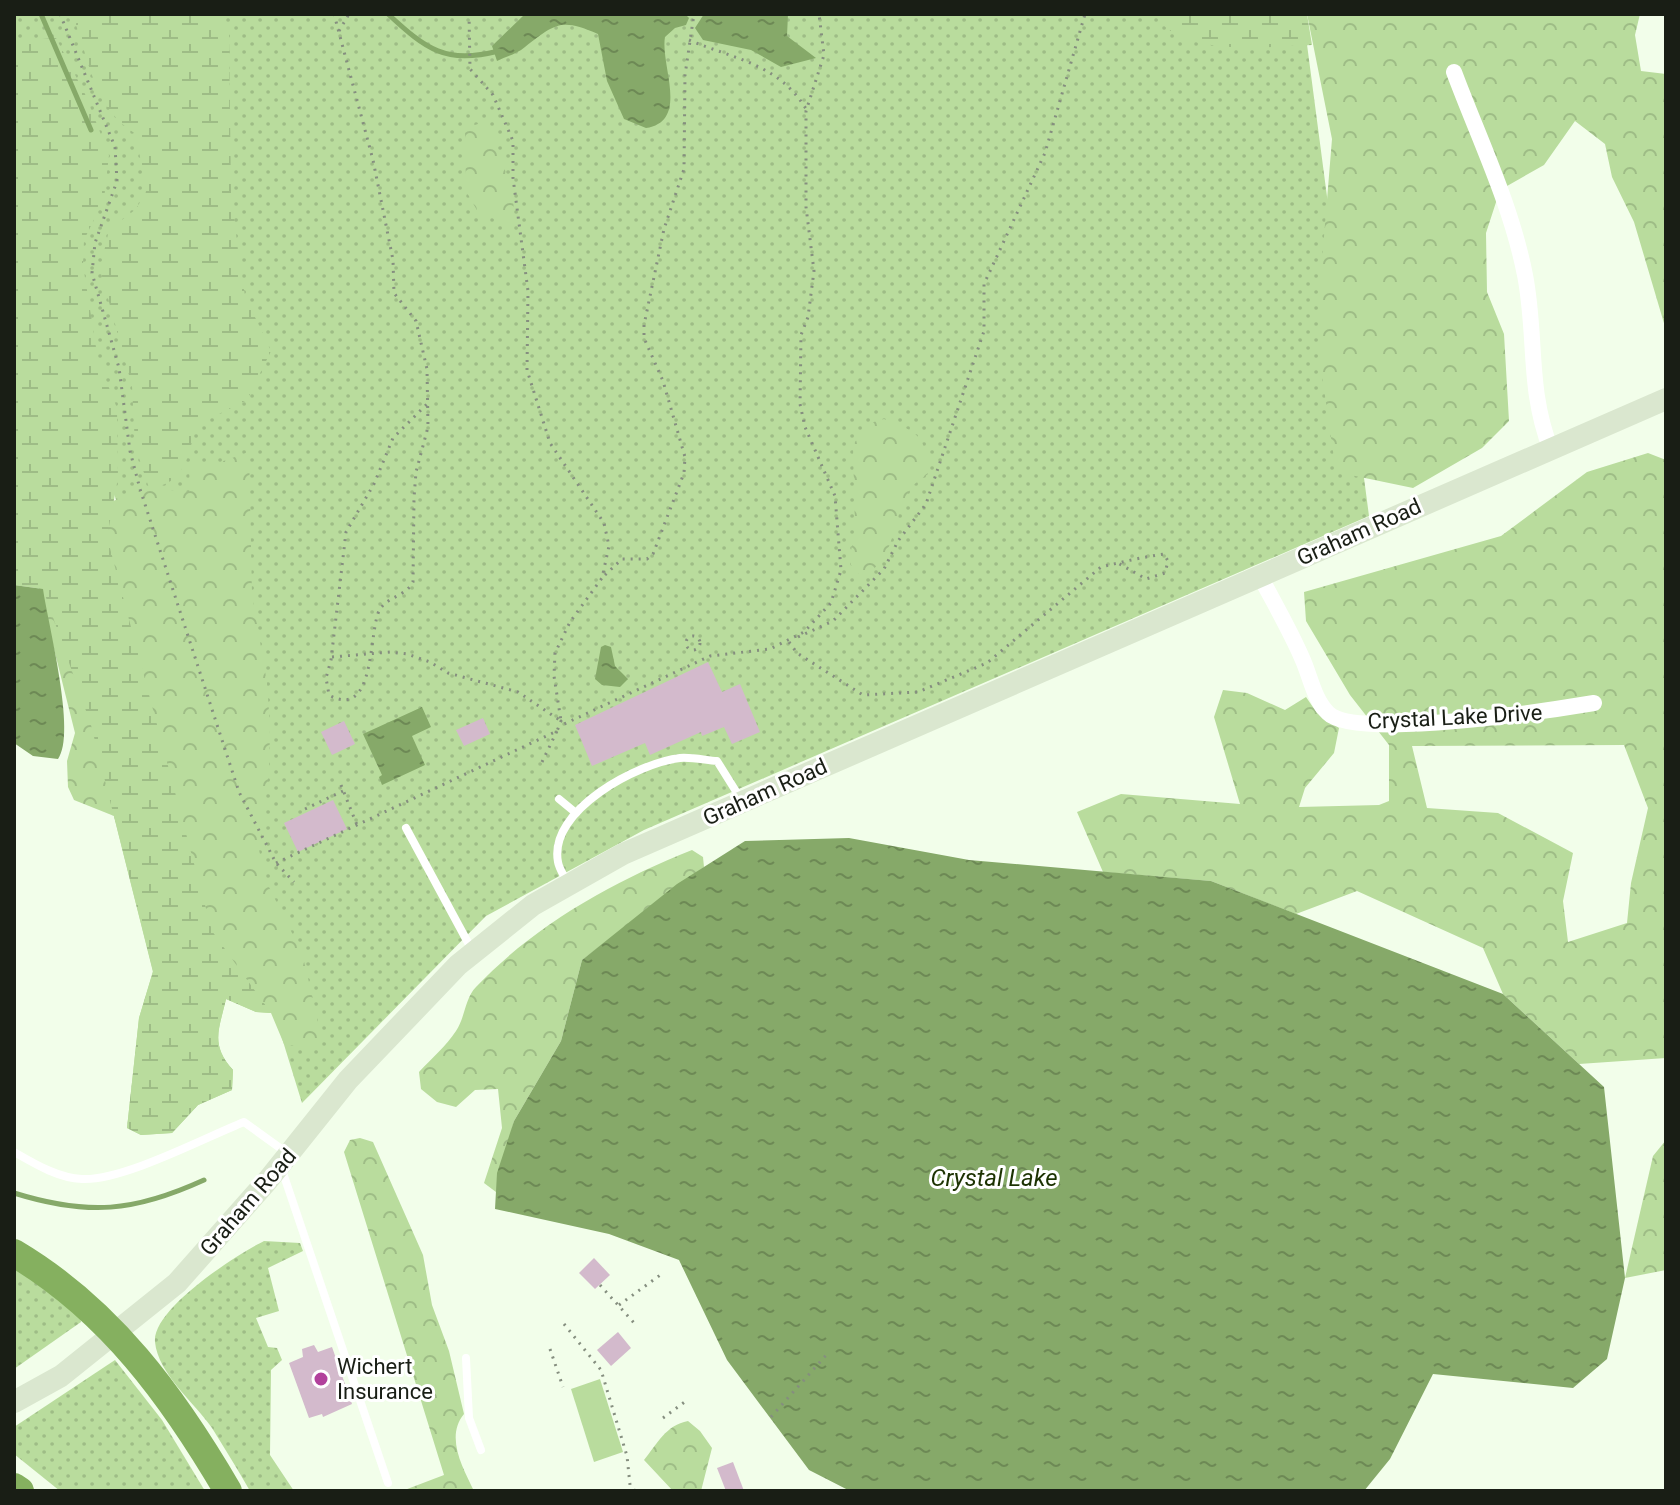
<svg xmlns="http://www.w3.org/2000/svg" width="1680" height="1505" font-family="Roboto,sans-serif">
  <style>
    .grass { fill: url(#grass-dots) }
    .forest { fill: url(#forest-crowns); fill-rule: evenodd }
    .wetland { fill: url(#wetland-marsh) }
    .pitch { fill: #b9dc9d }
    .water { fill: url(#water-ripples) }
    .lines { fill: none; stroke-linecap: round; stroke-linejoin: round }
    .stream { stroke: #86a969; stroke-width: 5 }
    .building { fill: #d3bacc }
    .path { stroke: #858e7f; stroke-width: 3; stroke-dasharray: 2 6; stroke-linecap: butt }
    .service { stroke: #fff; stroke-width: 8 }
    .minor { stroke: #fff; stroke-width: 16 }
    .secondary { stroke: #dae7cf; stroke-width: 22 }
    .motorway { stroke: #85b05f; stroke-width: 28 }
    .poi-dot { fill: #b2419c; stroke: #fff; stroke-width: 3 }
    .labels { text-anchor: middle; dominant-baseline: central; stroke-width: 6; stroke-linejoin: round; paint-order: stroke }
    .street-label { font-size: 22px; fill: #191e15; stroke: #fff }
    .poi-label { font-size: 22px; fill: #191e15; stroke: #fff; text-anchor: start }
    .water-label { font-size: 24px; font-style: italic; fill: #1c3202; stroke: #fff }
  </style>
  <defs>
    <pattern id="grass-dots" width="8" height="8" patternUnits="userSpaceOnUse" patternTransform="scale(2)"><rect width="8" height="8" fill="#b9dc9d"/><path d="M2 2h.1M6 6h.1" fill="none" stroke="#9ebc86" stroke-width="1.8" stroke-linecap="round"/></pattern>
    <pattern id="forest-crowns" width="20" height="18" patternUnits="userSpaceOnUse" patternTransform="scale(2)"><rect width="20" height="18" fill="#b9dc9d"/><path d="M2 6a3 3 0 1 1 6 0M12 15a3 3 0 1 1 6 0" fill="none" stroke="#9ebc86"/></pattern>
    <pattern id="wetland-marsh" width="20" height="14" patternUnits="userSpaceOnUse" patternTransform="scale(2)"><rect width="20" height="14" fill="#b9dc9d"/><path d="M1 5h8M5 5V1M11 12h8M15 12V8" fill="none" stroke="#9ebc86"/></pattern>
    <pattern id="water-ripples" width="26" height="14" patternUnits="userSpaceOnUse" patternTransform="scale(2)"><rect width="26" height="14" fill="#86a969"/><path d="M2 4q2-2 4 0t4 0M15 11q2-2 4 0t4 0" fill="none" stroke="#6d8955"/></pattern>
  </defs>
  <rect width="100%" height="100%" fill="#f2feea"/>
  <g class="grass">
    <path d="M14,14H1303L1369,516L644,830L486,916L302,1103L75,367L14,131Z"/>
    <path d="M264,1241L300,1243L303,1251L268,1268L279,1311L256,1318L268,1347L277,1348L282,1360L271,1370L270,1455L294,1491H250C238,1470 225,1449 212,1428C195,1403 158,1374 155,1342C152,1309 236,1255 264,1241Z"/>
    <path d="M14,1264L80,1317L81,1322L14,1369Z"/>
    <path d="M115,1360L162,1420L205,1491H60L14,1454V1427Z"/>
  </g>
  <g class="forest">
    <path d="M1307,14H1640L1635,35L1641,71L1666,74V330L1634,222L1612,177L1605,144L1575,121L1544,165L1500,190L1486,233L1487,292L1504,334L1509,421L1482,448L1413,488L1336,472L1321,368L1320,285L1332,139Z"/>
    <path d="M478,124L494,135C500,167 521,193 511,226L478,212L466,191L465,128Z"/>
    <path d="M884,419C921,433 925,436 928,474C921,479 913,484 909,491C892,515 896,567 860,575L851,565L850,556L855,530L853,445L867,424Z"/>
    <path d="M249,452L252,594L267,683L270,726L269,773L259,850L267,883L302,953L317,1016L320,1050L284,1044L271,1013L256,1012L226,999C219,1030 210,1044 233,1070L232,1090L198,1105L172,1133L141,1135L127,1128L139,1018L153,971L114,816L74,800L68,787L67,761L75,733L38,585L106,536L113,501L149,488L190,492L189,463L215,464Z"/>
    <path d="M1648,453L1666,460V1058L1579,1064L1503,994L1483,948L1357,891L1296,914L1211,881L1103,872L1077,812L1121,794L1240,804L1214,717L1223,690L1247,693L1285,710L1306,697L1317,713L1339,728L1334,753L1305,788L1299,807L1379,805L1389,801V745L1350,695L1306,621L1304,592L1501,536L1587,472ZM1624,745L1648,808L1631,883L1627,923L1568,942L1563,901L1573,853L1498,813L1427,808L1412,746Z"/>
    <path d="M692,850L703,857L704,867L582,960L561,1041L514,1121L496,1192L484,1183L502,1128L498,1089L475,1090L456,1107L437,1102L421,1089L419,1072C431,1059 446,1046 456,1031C465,1018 465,998 476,987C535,925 612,882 692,850Z"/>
    <path d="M360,1138L373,1142L423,1255L432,1305L449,1351L464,1414C445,1437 463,1468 474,1491H402L444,1475L344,1152L350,1140Z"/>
    <path d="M1666,1140V1270L1625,1278L1653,1156Z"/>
    <path d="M688,1421L700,1431L712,1448L701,1491H673L644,1460C657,1444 666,1425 688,1421Z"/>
  </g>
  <g class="wetland">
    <path d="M77,14H213L229,34L231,193L239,258L245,296L271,351L247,400L195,426C190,455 184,485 149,488L135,446L132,386L100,269L109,230L136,209L146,192L136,134C95,109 91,68 76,25Z"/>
    <path d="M1155,14H1307L1312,45C1269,46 1180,59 1155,14Z"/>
    <path d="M56,38L85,94L109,155L104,199L84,240L83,265L98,360L117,408L118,478L107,537L212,931L271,1013L256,1012L226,999C219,1030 210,1044 233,1070L232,1090L198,1105L172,1133L141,1135L127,1128L139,1018L153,972L91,725L43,589L14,585V41Z"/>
  </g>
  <path class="pitch" d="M600,1379L623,1452L594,1462L571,1389Z"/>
  <g class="water">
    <path d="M525,14H685L689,18L686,25L675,28L665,37C660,65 690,121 646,128L624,119L607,81L598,34C561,18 556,23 525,47C517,54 507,56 497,61L492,46Z"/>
    <path d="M704,14H788L787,36L816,58L781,67L751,50L703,40L695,28Z"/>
    <path d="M14,585L43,589C48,624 77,734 58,759L33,756L14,743Z"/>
    <path d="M605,645L611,647L615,666L628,679L620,687L602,685L595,679L601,647Z"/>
    <path d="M422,707L431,727L412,736L425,765L382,785L379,777L382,775L363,734Z"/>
    <path d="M849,838L969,860L1211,881L1503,994L1604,1087L1625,1278L1607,1359L1573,1388L1433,1374L1390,1459L1364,1491H850L809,1470L727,1360L679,1260L609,1234L495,1209L497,1173L514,1121L561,1041L582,960L677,884L745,841Z"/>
  </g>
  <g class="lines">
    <g class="stream">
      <path d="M41,14L91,130"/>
      <path d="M388,14C427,50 445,64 499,51"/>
      <path d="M14,1193C88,1216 134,1212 204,1180"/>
    </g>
  </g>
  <g class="building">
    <path d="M708,662L722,692L740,684L760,732L732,744L724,727L702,736L701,732L650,755L645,743L592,766L575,725Z"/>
    <path d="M483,718L490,734L464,746L456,730Z"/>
    <path d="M344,721L355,744L332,755L321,732Z"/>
    <path d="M333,800L347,829L298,852L284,823Z"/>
    <path d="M594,1258L610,1275L595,1289L579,1273Z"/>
    <path d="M618,1332L631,1348L611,1366L597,1350Z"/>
    <path d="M314,1345L318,1352L332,1347L352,1404L323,1417L322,1414L309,1418L289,1363L303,1357L302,1349Z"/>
    <path d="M733,1462L744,1491H726L717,1468Z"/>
  </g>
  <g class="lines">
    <g class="path">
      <path d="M60,14L115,147L117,181L95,243L92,273L119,368L130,451L140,489L239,792L276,863L294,882"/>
      <path d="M334,14L373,160L393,260L394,293L416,321L427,369L428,427L416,472L414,498L413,582C406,596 389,596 380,609C368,628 377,722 329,695L326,678L331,660L346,532L374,484L393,438L428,403"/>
      <path d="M339,31L349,14"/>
      <path d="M689,40C734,59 779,64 806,109"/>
      <path d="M605,575L622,559H647L653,554L684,473L685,457L663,381L644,338V325L664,229L684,169L685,75L694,14"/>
      <circle cx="693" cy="643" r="7"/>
      <path d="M798,637L833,621L884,569L898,541L926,504L984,331V284L1045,153L1085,14"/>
      <path d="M789,642L797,653L863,695L918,692L987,663L1101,567C1122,562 1143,557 1164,554L1168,561L1165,573L1146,579L1118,563"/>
      <path d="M332,657L390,652L407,654L430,662L448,673L518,692L561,721L554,676L555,653L570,622L602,578L609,546L604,523L550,443L527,370L528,291L513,178V141L493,95L470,69L469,14"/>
      <path d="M542,762L557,731"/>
      <path d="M341,785L357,825"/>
      <path d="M305,809L343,791"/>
      <path d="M276,863L557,731L561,721L562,725L710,656L770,649L804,632L831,603L841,570L835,496L805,427L800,404L801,335L808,317L814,271L806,207V111L824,55L819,14"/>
      <path d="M600,1285L635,1324"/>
      <path d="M619,1305L663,1273"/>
      <path d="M564,1324L601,1370L627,1456L630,1485L635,1491"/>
      <path d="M550,1349L563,1387"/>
      <path d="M771,1417L828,1353"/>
      <path d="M663,1418L686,1401"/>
    </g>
    <g class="service">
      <path d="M559,799L576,813"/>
      <path d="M406,828L472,950"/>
      <path d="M568,884C565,877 559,869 558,862C548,810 638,763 680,758C691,757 705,760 717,761L742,801"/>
      <path d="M14,1152C35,1164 58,1178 82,1179C123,1181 204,1138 244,1122L287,1153"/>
      <path d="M282,1170L388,1483"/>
      <path d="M466,1358L469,1418L481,1450"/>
    </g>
    <g class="minor">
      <path d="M1454,72C1479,139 1511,204 1525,275C1537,337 1527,389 1551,450"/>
      <path d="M1260,576C1274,603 1290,630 1302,658C1310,675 1314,700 1328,713C1355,741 1552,710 1594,703"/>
    </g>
    <path class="secondary" d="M14,1402L61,1376L177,1283L268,1180L348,1080L458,965L533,905L623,854L1666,399"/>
    <g class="motorway">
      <path d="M14,1253C110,1310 173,1397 228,1491"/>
      <path d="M14,1487L20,1491"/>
    </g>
  </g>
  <circle class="poi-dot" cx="321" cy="1379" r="8"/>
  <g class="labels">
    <g class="street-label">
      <text transform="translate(1359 532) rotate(-24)">Graham Road</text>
      <text transform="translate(1455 717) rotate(-3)">Crystal Lake Drive</text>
      <text transform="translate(765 792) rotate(-24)">Graham Road</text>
      <text transform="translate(248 1202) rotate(-49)">Graham Road</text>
    </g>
    <g class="poi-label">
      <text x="337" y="1366">Wichert<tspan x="337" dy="25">Insurance</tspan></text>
    </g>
    <g class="water-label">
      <text x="994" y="1178">Crystal Lake</text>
    </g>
  </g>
  <rect width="1680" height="1505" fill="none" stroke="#191e15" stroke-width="32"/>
</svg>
